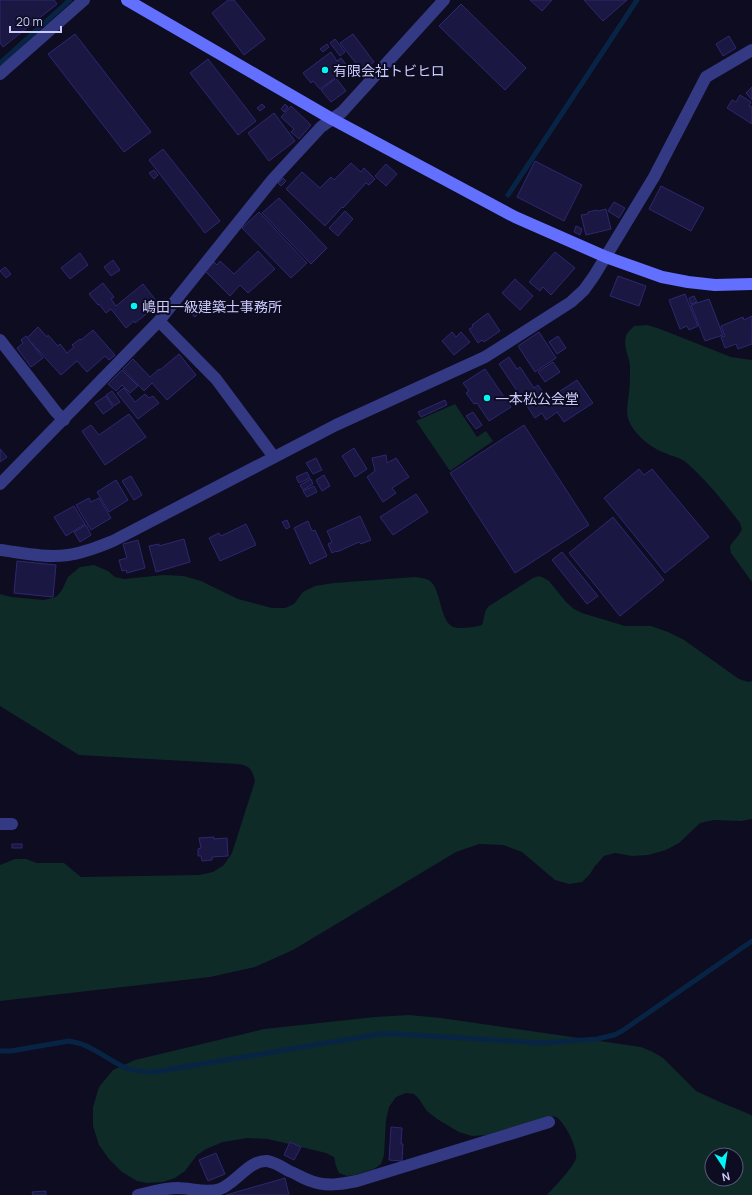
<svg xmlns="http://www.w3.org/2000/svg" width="752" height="1195" font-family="Manrope,'Noto Sans JP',sans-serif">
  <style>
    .green { fill: #0e2b27; fill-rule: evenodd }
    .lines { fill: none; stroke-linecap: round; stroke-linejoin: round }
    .stream { stroke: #082444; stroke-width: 5 }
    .building { fill: #1b1743; stroke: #2e2771 }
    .street { stroke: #343983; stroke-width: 12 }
    .secondary { stroke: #636fff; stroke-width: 12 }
    .poi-dot { fill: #00f7f6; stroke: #0d0c21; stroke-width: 1.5 }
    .labels { text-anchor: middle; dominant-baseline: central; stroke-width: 4; stroke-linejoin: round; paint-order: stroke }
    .poi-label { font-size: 14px; fill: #ccf; stroke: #0d0c21; text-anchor: start }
  </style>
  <rect width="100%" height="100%" fill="#0d0c21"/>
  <g class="green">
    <path d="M647,325L660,329L731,357L752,360V582L731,553L730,546C734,540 739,536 742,529L740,523C723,501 708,482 687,463C680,457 673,457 665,453C651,448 632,433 628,418C626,411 628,401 629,393C630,384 630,375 630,366C629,356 623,346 626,336C627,333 631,329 634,326Z"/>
    <path d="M455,404L477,437L486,431L493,441L450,471L416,421Z"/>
    <path d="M94,565L108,571L115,577L124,579L164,575L184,576L201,581L238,599L272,608H285L294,604L303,592L315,586L334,583L415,577C421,578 428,578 432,583C440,592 441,616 449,624C452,628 458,628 463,628C470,627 476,627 482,625C485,618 483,612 489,606L533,578L539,576L544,578L549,581L566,602L574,609L582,613L625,626H651L668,632L684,640L739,679L748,682L752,681V819L741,821L714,820L700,823L679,843L666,850L648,855L632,856L615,853L604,856L595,866L590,874L582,882L569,884L555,880L522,852L503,845L479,844L456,852L293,950L255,967L210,977L0,1001V865L15,859H26L37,863H64L81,877L199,875L213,872L224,865L232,853L255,781C252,769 250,766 238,764L79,755L0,706V594L11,597L44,600L56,597L62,590L68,577L80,567Z"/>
    <path d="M409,1015L441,1018L641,1047L653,1052L663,1058L696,1091L720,1102L749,1114L752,1116V1195H547C554,1187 574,1167 576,1158C578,1148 564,1121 556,1117C551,1116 547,1117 543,1118L486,1135L472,1136L459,1132L437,1119L427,1111L419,1099L414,1094L406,1093L396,1097L389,1107L386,1120L384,1155L381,1164L374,1169L355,1175L347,1176L339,1173L336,1166L334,1157L326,1153L268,1139L247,1138L223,1142L206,1149L197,1155L185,1171L175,1178L163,1182L147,1183L137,1181L122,1172L109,1159L99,1145L93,1126V1107L99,1087L113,1070L135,1060L264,1029L375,1017ZM712,1155H736V1179H712Z"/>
  </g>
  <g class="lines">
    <g class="stream">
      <path d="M0,63L70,0"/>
      <path d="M508,195L637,0"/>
      <path d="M0,1051H11L69,1041C91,1044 106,1059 126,1068C135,1071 145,1072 154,1072L380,1034H398L541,1043L597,1039L614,1035L622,1031L752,941"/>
    </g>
  </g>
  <g class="building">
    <path d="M0,0H54L57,4L3,47L0,43Z"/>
    <path d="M228,0H234L265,39L244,55L212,13Z"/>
    <path d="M530,0H552L542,11Z"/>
    <path d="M584,0H627L603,21Z"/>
    <path d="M461,4L526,68L505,90L439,26Z"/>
    <path d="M75,34L151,132L124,152L48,54Z"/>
    <path d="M353,34L374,62L362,71L340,43Z"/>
    <path d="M729,36L736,48L723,56L716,44Z"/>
    <path d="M335,39L345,52L340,56L330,43Z"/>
    <path d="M327,44L329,47L323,52L320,49Z"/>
    <path d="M331,52L337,61L341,58L350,70L340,78L338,76L320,89L313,81L311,83L303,73Z"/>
    <path d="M208,59L256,121L238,135L190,73Z"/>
    <path d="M336,78L346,91L331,102L321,90Z"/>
    <path d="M752,87V100L746,93Z"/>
    <path d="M740,95L751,102L749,106L752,107V124L727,108L732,100L736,102Z"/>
    <path d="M262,104L265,107L260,111L257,108Z"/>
    <path d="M285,104L288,107L284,112L281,109Z"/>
    <path d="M291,106L311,125L299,139L291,132L294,129L281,117Z"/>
    <path d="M274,113L295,141L269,161L248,133Z"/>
    <path d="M163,149L220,221L205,233L149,160Z"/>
    <path d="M535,161L582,185L564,221L517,197Z"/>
    <path d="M351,163L361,172L364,168L375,179L369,185L366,183L343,208L342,207L325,226L286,189L302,172L320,188L331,177L334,180Z"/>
    <path d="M386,164L397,174L386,186L375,176Z"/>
    <path d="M154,170L158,175L154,179L149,173Z"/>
    <path d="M283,178L286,181L281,186L278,183Z"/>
    <path d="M661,186L704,208L691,231L649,209Z"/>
    <path d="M279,198L327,248L311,264L262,213Z"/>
    <path d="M614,202L625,208L619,218L608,211Z"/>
    <path d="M606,209L611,229L586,235L581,215L588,214V212L597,210L598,211Z"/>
    <path d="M345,211L353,219L338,236L329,228Z"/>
    <path d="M259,212L307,263L291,278L242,228Z"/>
    <path d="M576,226L582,229L580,235L574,232Z"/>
    <path d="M258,251L275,269L248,293L240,285L230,296L205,271L214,262L217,265L220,261L234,274Z"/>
    <path d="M555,252L575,268L551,295L543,287L540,291L529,282Z"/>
    <path d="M80,253L88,265L70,279L61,268Z"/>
    <path d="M113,260L120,270L111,276L104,267Z"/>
    <path d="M5,267L11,274L6,278L0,271Z"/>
    <path d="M618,276L646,286L639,306L610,296Z"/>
    <path d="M515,279L533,296L520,310L502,293Z"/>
    <path d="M103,283L114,297L111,299L116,306L143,284L158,303L148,311L149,312L135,323L134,321L126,328L111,309L106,313L99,304L98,305L89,294Z"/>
    <path d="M685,294L698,326L689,330L687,326L680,329L669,300Z"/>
    <path d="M694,296L697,302L691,304L689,298Z"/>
    <path d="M709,299L723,335L705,341L691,305Z"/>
    <path d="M199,303L204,308L195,317L189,312Z"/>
    <path d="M488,313L500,331L484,342L482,340L478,343L469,329L473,327L472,325Z"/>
    <path d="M752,316V344L738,349L736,344L725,348L721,337L725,336L721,326L743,317L744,320Z"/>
    <path d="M38,327L47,337L48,335L58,346L60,344L67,353L74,347L72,345L80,339L81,340L93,330L115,355L109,360L105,356L87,372L77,361L61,375L27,338Z"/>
    <path d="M452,332L456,337L461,332L470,342L454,355L442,341Z"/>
    <path d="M539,332L556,358L535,372L518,346Z"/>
    <path d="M26,336L43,358L31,367L17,348L23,343L21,340Z"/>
    <path d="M558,336L566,348L557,354L549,342Z"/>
    <path d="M179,354L196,375L167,400L152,383L144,391L123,369L133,359L150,377L159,369L160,370Z"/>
    <path d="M509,357L517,369L520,367L534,388L538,385L548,399L577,380L593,403L564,422L557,412L546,420L542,413L535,418L499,364Z"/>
    <path d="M553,362L560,372L545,382L538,372Z"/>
    <path d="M485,369L511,407L489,421L477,403L474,404L466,393L469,391L463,383Z"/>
    <path d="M122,370L138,386L130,393L122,385L116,391L108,384Z"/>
    <path d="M124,388L135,402L145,394L149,398L153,396L159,403L138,419L117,393Z"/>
    <path d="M112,391L120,402L114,406L106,395Z"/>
    <path d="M106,396L113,407L103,414L95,403Z"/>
    <path d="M445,400L447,405L421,417L418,412Z"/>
    <path d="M473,412L482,425L476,429L466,416Z"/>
    <path d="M129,414L146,437L105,465L82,431L91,425L99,435Z"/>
    <path d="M524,425L589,525L515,573L450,473Z"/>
    <path d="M354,448L367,469L355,477L342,456Z"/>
    <path d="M0,449L7,457L0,462Z"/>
    <path d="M386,455L387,463L396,458L409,477L392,488L396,493L383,502L367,477L375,471L372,458Z"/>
    <path d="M316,458L322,470L313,474L306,463Z"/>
    <path d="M639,469L644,475L652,469L709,537L665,573L604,498Z"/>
    <path d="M307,472L310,478L299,483L296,477Z"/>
    <path d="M324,475L330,486L322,491L316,480Z"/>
    <path d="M131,476L142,495L134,500L122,481Z"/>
    <path d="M311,479L313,484L303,490L300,485Z"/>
    <path d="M116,480L128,500L109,512L97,492Z"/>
    <path d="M314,486L317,492L307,497L303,491Z"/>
    <path d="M416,494L428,512L393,535L380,517Z"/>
    <path d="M89,498L91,502L99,498L111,518L91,530L76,505Z"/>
    <path d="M74,506L85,524L66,536L54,517Z"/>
    <path d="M360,516L371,540L361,544L359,542L337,552L336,551L332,553L328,544L332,542L327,531Z"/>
    <path d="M613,517L664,580L620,616L569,553Z"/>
    <path d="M287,520L290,527L286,529L282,522Z"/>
    <path d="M308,521L312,531L315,530L327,556L310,564L294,528Z"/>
    <path d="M246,524L256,545L220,561L209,538L219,533L221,536Z"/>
    <path d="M86,525L91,535L80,542L74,532Z"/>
    <path d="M184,539L190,562L156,572L149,546L159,544V546Z"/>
    <path d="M138,540L145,568L127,573L126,570L122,571L119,560L127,558L123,544Z"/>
    <path d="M562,552L598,596L587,604L552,560Z"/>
    <path d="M17,561L56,565L53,597L14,593Z"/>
    <path d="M214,837V839L227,838L228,856L212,857V860L202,861L201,856H198V849L201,848L199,838Z"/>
    <rect x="12" y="844" width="10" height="4"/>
    <path d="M391,1127L402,1128L401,1144H403L402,1161L389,1160Z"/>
    <path d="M290,1142L301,1147L294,1160L284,1155Z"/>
    <path d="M216,1153L225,1174L208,1181L199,1160Z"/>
    <path d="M285,1178L289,1195H226Z"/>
    <path d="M46,1191V1195H33L32,1192Z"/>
  </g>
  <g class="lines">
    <g class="street">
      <path d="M0,74L84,0"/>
      <path d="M159,321L216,379L274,457"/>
      <path d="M0,340L56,412L64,420"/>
      <path d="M0,484L159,321L273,179L321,127L342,112L444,0"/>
      <path d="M0,550C23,553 45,558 68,555C84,553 98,547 113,541L336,425L485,357L571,302L584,290L594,276L654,177L706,77L752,50"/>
      <path d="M0,824H12"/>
      <path d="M138,1195C151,1192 164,1188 178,1188C191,1188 207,1194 220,1189C236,1183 249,1160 267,1161C275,1162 282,1167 289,1171C297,1174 304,1179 311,1181C326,1187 342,1184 357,1181L549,1122"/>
    </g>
    <path class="secondary" d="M127,0L332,119L515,217L606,257L662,277L688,282L715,285L752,284"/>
  </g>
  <g class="poi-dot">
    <circle cx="325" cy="70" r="4"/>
    <circle cx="134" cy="306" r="4"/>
    <circle cx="487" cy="398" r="4"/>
  </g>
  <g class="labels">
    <g class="poi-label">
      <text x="333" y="70">有限会社トビヒロ</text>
      <text x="142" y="306">嶋田一級建築士事務所</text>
      <text x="495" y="398">一本松公会堂</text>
    </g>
  </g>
  <g transform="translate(724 1167) rotate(168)"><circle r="19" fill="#0d0c21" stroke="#59597a"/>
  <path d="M0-3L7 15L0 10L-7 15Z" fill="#00f7f6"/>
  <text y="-6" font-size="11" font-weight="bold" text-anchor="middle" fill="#ccccff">N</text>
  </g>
  <path d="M10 26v6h51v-6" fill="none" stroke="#ccccff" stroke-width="2"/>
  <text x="16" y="26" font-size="12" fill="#ccccff" stroke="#0d0c21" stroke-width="3" paint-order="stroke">20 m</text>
</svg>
